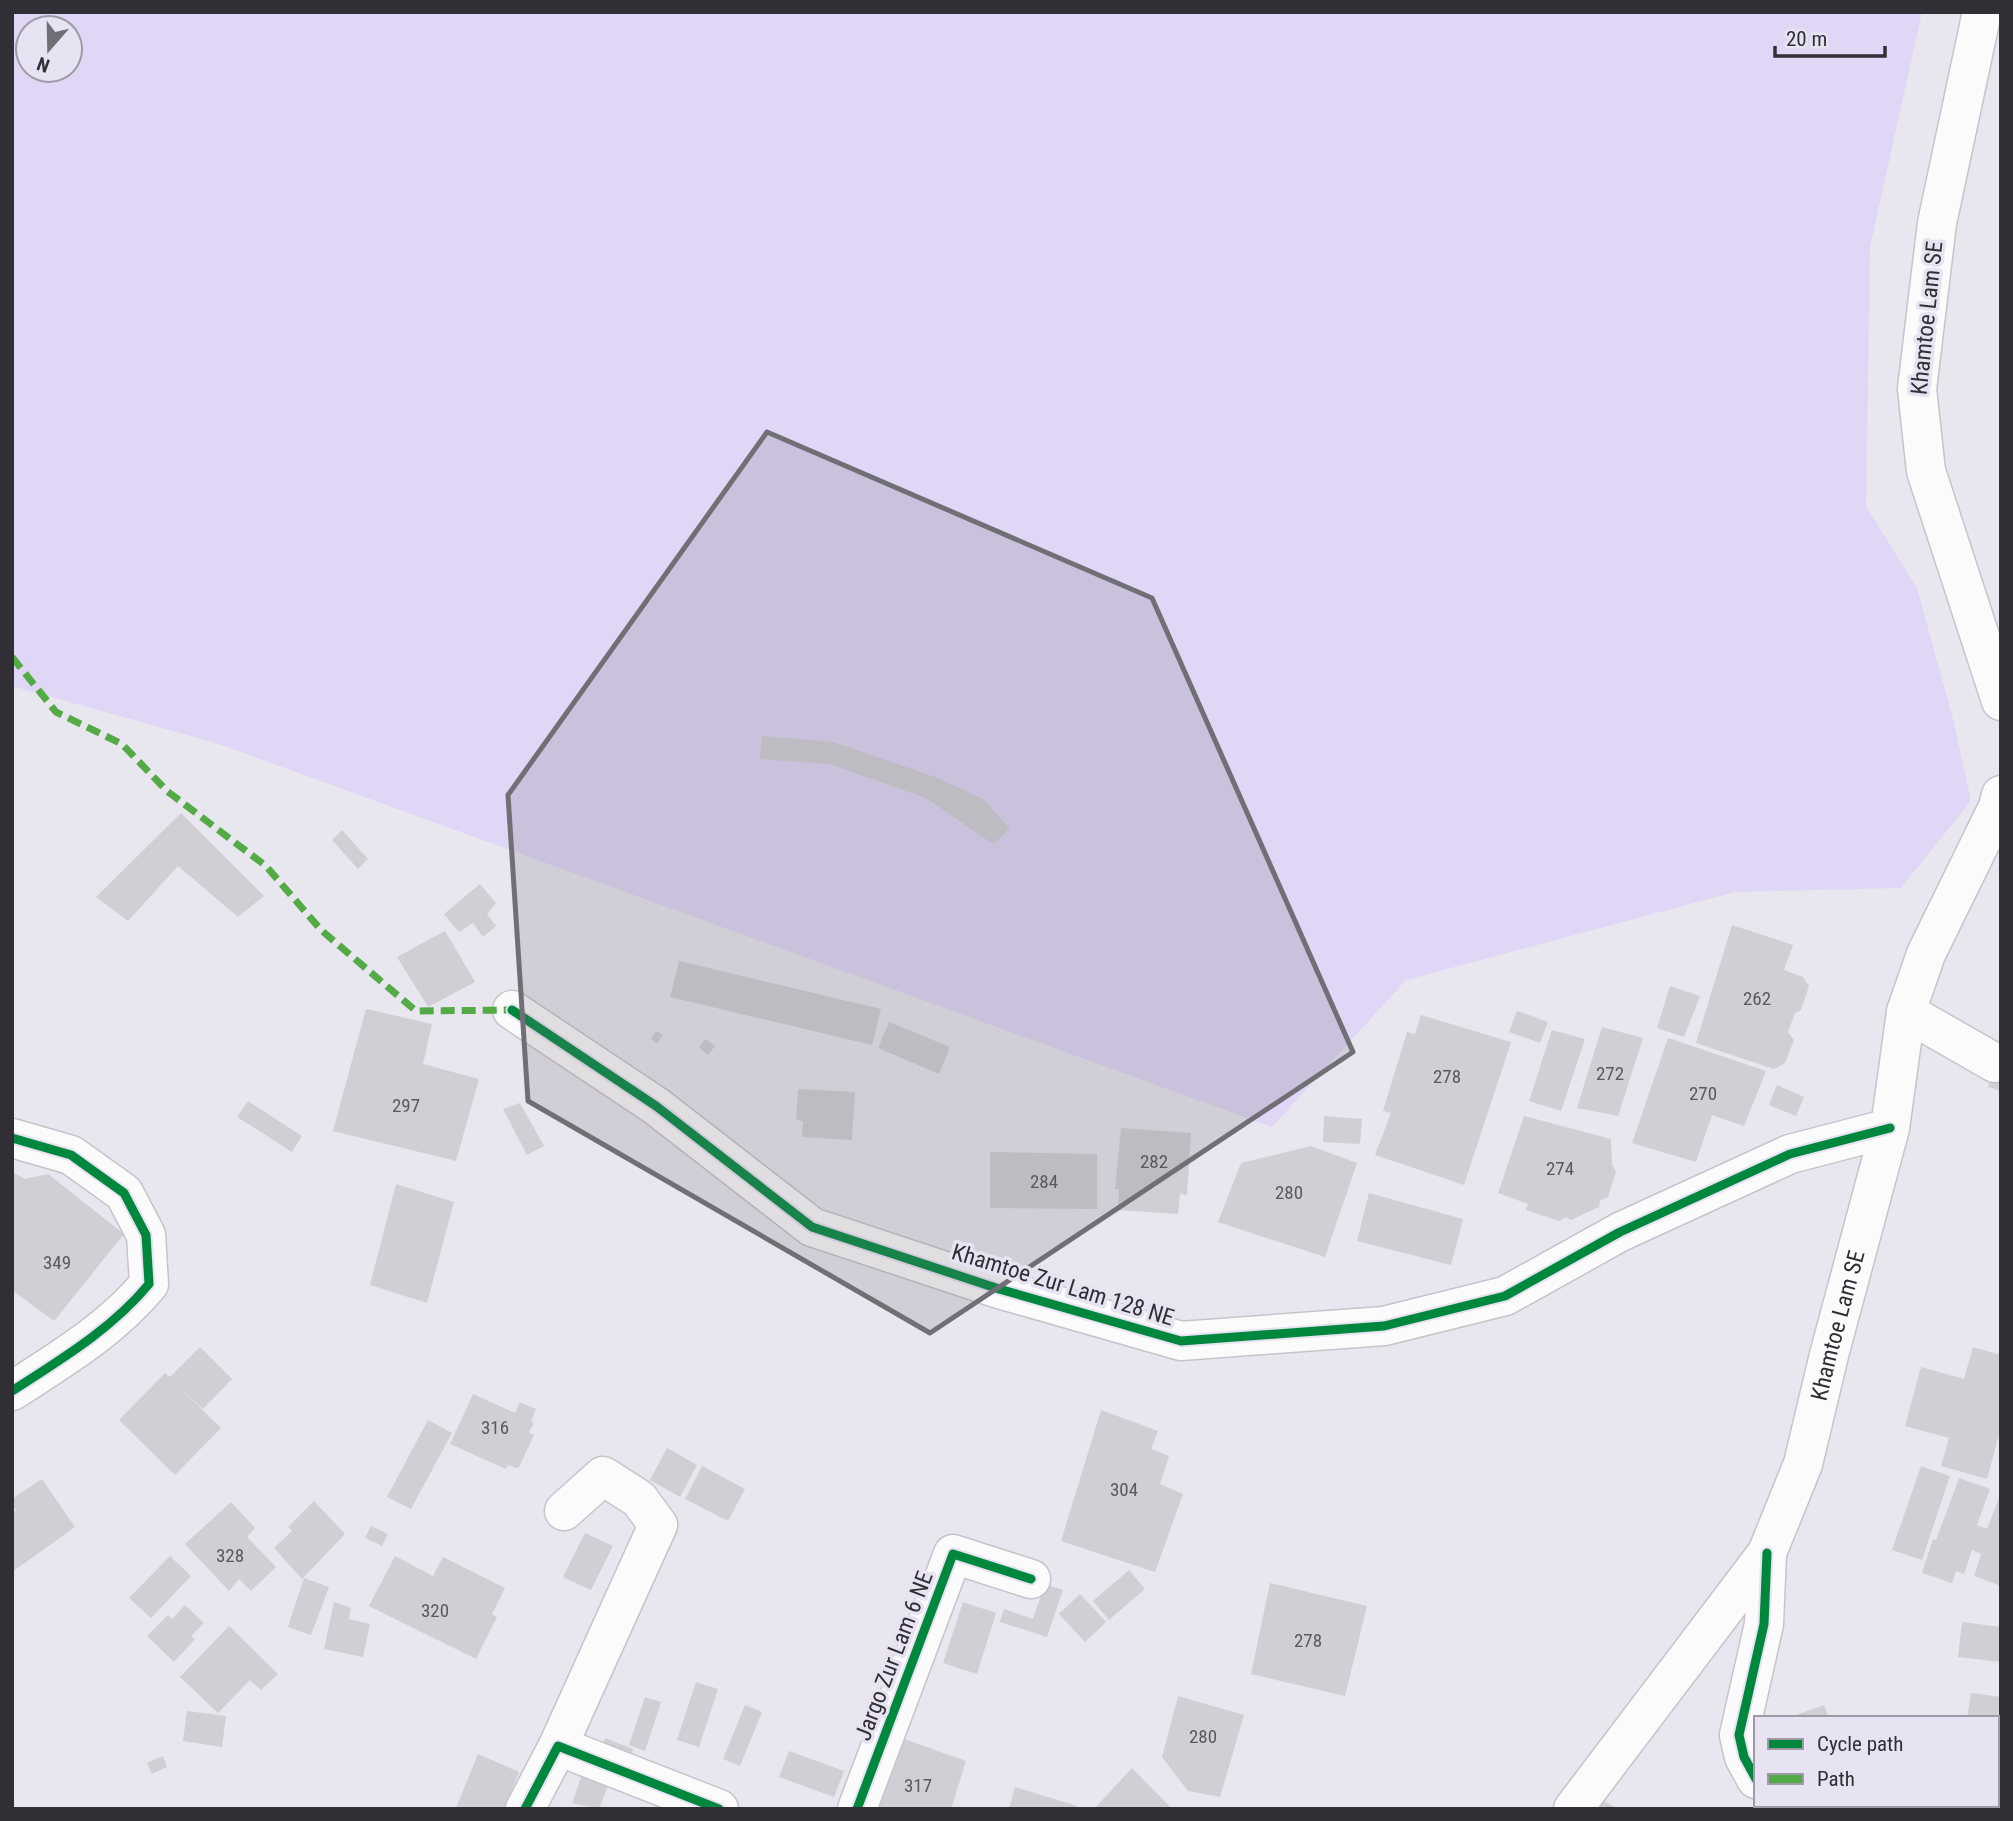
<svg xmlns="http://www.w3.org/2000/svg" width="2013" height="1821" font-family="'Roboto Condensed',sans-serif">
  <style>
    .green { fill: #e0d7f6; fill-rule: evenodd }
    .building { fill: #d1cfd5 }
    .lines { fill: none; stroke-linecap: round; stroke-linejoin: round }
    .minor-casing { stroke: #c6c4ca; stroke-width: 41 }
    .major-casing { stroke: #c6c4ca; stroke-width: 41 }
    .minor { stroke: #fcfbfc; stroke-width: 38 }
    .major { stroke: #fcfbfc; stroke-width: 38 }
    .quiet { stroke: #54ab45; stroke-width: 7; stroke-dasharray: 14 7; stroke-linecap: butt }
    .cycleway-casing { stroke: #e7e3f2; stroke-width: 13 }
    .cycleway { stroke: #00873e; stroke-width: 9 }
    .marked { fill: #716f76; fill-opacity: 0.2; stroke: #716f76; stroke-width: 5; stroke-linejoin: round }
    .labels { text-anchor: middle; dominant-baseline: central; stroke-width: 7; stroke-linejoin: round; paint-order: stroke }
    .number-label { font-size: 19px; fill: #5b595f }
    .street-label { font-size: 23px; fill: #312f35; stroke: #e7e3f2 }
  </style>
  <rect width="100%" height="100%" fill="#e8e6ee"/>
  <path class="green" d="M12,12H1922L1870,247L1866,506L1917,588L1954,723L1971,801L1901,888L1735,892L1406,980L1272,1127L216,743L12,686ZM28,28H70V70H28Z"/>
  <g class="building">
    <path d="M762,736L833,742L935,777L983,799L1010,829L993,844L926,798L829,764L760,759Z"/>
    <path d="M181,813L264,896L238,917L178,866L128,921L96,897Z"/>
    <path d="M342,830L368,859L358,869L332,840Z"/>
    <path d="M480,884L496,903L487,914L496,926L483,937L473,923L459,932L444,914Z"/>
    <path d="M1732,925L1793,945L1784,970L1803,977L1809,986L1801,1010L1795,1013L1788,1032L1794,1040L1785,1063L1774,1069L1696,1043Z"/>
    <path d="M445,931L475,982L428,1007L397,957Z"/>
    <path d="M679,961L881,1009L872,1045L670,997Z"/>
    <path d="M1670,986L1700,996L1684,1037L1657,1028Z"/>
    <path d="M366,1009L432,1024L423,1064L479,1079L456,1161L333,1131Z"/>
    <path d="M1517,1011L1548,1022L1540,1043L1509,1032Z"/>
    <path d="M1421,1015L1511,1042L1464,1185L1375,1155L1391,1113L1383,1111L1407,1032L1415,1034Z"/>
    <path d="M889,1022L950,1047L939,1074L878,1048Z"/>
    <path d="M1602,1027L1643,1038L1618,1116L1577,1108Z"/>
    <path d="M1552,1030L1585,1039L1561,1111L1529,1101Z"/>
    <path d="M656,1031L663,1035L657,1044L651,1039Z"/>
    <path d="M1668,1038L1766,1071L1744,1126L1712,1115L1696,1162L1632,1143Z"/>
    <path d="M705,1039L715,1046L708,1055L699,1047Z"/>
    <path d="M2001,1049V1091L1988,1087Z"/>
    <path d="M1777,1085L1804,1097L1796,1116L1769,1105Z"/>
    <path d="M798,1089L855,1092L852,1140L802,1137L803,1121L796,1120Z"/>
    <path d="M248,1101L302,1136L292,1152L237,1117Z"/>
    <path d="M520,1103L544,1146L527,1155L503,1109Z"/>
    <path d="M1324,1116L1362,1119L1360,1144L1323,1142Z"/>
    <path d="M1524,1116L1611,1139L1612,1164L1616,1172L1608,1197L1600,1201L1599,1207L1571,1220L1566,1217L1559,1221L1526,1210L1528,1204L1498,1193Z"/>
    <path d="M1121,1128L1191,1133L1187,1195L1180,1194L1178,1214L1118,1210L1119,1189H1115Z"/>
    <path d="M1311,1146L1357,1163L1325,1257L1218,1222L1241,1163Z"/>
    <path d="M990,1152L1097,1154V1209L990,1208Z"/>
    <path d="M12,1172L25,1179L48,1174L124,1234L54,1321L12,1290Z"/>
    <path d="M396,1184L454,1202L427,1303L370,1285Z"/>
    <path d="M1369,1193L1463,1219L1451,1265L1357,1241Z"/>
    <path d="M200,1347L232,1379L203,1409L182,1390L221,1428L175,1475L119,1420L165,1373L170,1377Z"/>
    <path d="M1973,1347L2001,1355V1427L1987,1479L1941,1466L1949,1438L1905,1426L1921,1367L1964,1379Z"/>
    <path d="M473,1394L515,1413L520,1402L536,1409L531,1421L534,1423L529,1432L534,1435L519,1467L516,1468L508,1465L506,1469L450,1444Z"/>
    <path d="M1101,1410L1158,1431L1151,1449L1169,1456L1160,1484L1183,1494L1155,1572L1061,1541Z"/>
    <path d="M428,1420L452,1433L411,1509L387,1497Z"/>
    <path d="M667,1448L697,1465L680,1497L650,1480Z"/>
    <path d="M702,1466L745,1489L728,1521L685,1499Z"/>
    <path d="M1921,1466L1950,1476L1922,1560L1892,1550Z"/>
    <path d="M1959,1478L1990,1489L1977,1525L1987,1529L2001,1493V1586L1974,1576L1981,1554L1972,1550L1964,1574L1956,1571L1952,1583L1922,1573L1933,1539L1936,1540Z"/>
    <path d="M42,1479L75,1527L12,1572V1513L16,1510L12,1505V1499Z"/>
    <path d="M314,1501L345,1534L302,1579L274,1548L292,1531L288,1527Z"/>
    <path d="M231,1502L255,1528L247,1537L276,1567L251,1591L239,1579L229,1591L185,1544Z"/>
    <path d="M371,1526L388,1534L382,1546L365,1538Z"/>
    <path d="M585,1533L613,1546L591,1590L563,1577Z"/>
    <path d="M170,1556L191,1576L151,1618L129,1598Z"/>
    <path d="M395,1556L433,1576L443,1557L505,1588L492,1614L497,1617L476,1659L369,1606Z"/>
    <path d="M1129,1570L1145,1589L1109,1620L1093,1601Z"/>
    <path d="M304,1578L329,1587L311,1635L288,1627Z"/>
    <path d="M1270,1583L1367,1606L1345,1696L1251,1674Z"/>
    <path d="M1045,1584L1063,1590L1047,1637L1000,1622L1004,1609L1033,1619Z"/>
    <path d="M1080,1594L1106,1622L1085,1642L1059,1614Z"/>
    <path d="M334,1602L351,1608L349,1619L370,1624L363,1657L324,1649Z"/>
    <path d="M963,1602L996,1613L977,1674L943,1663Z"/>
    <path d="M185,1605L204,1623L191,1636L195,1639L174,1662L147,1636L168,1615L172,1619Z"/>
    <path d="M1962,1622L2001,1627V1662L1958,1657Z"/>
    <path d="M229,1626L278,1674L261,1690L250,1680L218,1713L180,1677Z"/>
    <path d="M696,1682L718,1689L699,1747L677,1740Z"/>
    <path d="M1971,1693L2001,1697L1998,1718H1967Z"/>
    <path d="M1178,1696L1244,1715L1220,1797L1188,1791L1162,1757Z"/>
    <path d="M645,1697L661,1702L645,1751L629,1745Z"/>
    <path d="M745,1705L762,1712L740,1766L723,1759Z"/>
    <path d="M1824,1705L1829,1718H1791V1717Z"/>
    <path d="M187,1711L226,1716L222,1747L183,1741Z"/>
    <path d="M893,1735L966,1761L951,1809H869Z"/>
    <path d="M605,1738L633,1749L628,1763L600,1753Z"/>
    <path d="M789,1751L844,1771L834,1797L779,1777Z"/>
    <path d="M478,1754L519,1772L504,1809L456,1808Z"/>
    <path d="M163,1756L167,1767L152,1774L147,1763Z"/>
    <path d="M585,1766L611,1777L599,1809L572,1803Z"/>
    <path d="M1132,1768L1172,1809H1094Z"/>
    <path d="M1015,1787L1077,1806L1076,1809H1009Z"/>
    <path d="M1602,1800L1618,1809H1598Z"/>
  </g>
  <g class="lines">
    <g class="minor-casing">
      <g id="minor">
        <path d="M512,1010L656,1106L812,1227L999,1289L1181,1341L1384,1326L1505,1296L1620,1232L1790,1154L1890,1128"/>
        <path d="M1906,1012L1995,1063"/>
        <path d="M12,1138L71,1155L124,1193L146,1235L149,1284C112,1329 60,1360 12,1391"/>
        <path d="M558,1746L719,1809"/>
        <path d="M1756,1779L1744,1757L1739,1735L1764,1624L1767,1553"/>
        <path d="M1997,1795H2001"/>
        <path d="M1789,1805L1796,1809"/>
        <path d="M525,1809L558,1746L658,1525L639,1499L603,1476L564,1511"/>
        <path d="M857,1809L953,1554L1031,1579"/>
        <path d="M1898,1809L1926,1805"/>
      </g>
    </g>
    <g class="major-casing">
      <g id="major">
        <path d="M1982,12L1937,223L1917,389L1926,471L2001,701"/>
        <path id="s1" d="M1573,1809L1767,1553L1803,1464L1829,1355L1890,1128L1906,1012L1926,954L1998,807L2001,795"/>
      </g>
    </g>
    <use href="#minor" class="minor"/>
    <use href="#major" class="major"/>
    <path class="quiet" d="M12,657L56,712L122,744L167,791L266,866L321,930L416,1011L512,1010"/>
    <g class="cycleway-casing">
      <g id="cycleway">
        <path d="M512,1010L656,1106L812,1227L999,1289L1181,1341L1384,1326L1505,1296L1620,1232L1790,1154L1890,1128"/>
        <path d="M12,1138L71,1155L124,1193L146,1235L149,1284C112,1329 60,1360 12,1391"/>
        <path d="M1756,1779L1744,1757L1739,1735L1764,1624L1767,1553"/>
        <path d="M525,1809L558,1746L719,1809"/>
        <path d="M857,1809L953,1554L1031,1579"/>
      </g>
    </g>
    <use href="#cycleway" class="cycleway"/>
  </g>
  <path class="marked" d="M767,432L1152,598L1353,1052L930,1333L528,1101L508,795Z"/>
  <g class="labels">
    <g class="number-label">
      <text x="1757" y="998">262</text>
      <text x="1610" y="1073">272</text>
      <text x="1447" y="1076">278</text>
      <text x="1703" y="1093">270</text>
      <text x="406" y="1105">297</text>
      <text x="1154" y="1161">282</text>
      <text x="1560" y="1168">274</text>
      <text x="1044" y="1181">284</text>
      <text x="1289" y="1192">280</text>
      <text x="57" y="1262">349</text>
      <text x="495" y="1427">316</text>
      <text x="1124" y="1489">304</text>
      <text x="230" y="1555">328</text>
      <text x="435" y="1610">320</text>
      <text x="1308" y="1640">278</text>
      <text x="1203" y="1736">280</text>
      <text x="918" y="1785">317</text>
    </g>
    <g class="street-label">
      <text transform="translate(1927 318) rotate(-84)">Khamtoe Lam SE</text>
      <text transform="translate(1063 1285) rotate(17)">Khamtoe Zur Lam 128 NE</text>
      <text stroke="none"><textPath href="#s1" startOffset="560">Khamtoe Lam SE</textPath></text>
      <text transform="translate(894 1656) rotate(-69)">Jargo Zur Lam 6 NE</text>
    </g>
  </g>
  <rect width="2013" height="1821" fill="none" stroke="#312f35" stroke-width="28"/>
  <rect x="1754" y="1716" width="245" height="91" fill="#e7e3f2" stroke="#9e9ba6" stroke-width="2"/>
  <rect x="1768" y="1739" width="35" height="10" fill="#00873e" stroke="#9e9ba6" stroke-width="2"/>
  <text x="1817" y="1751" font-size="21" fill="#312f35">Cycle path</text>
  <rect x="1768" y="1774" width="35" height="10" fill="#54ab45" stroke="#9e9ba6" stroke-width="2"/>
  <text x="1817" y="1786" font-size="21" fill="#312f35">Path</text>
  <g transform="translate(49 49) rotate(200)"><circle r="33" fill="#e7e3f2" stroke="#9e9ba6" stroke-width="2"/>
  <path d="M0-5L12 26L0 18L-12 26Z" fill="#716f76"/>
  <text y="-10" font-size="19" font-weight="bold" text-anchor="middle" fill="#312f35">N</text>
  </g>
  <path d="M1775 46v10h110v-10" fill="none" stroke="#312f35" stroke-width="3.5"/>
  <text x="1786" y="46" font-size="21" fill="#312f35" stroke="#e7e3f2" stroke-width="5" paint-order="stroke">20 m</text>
</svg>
